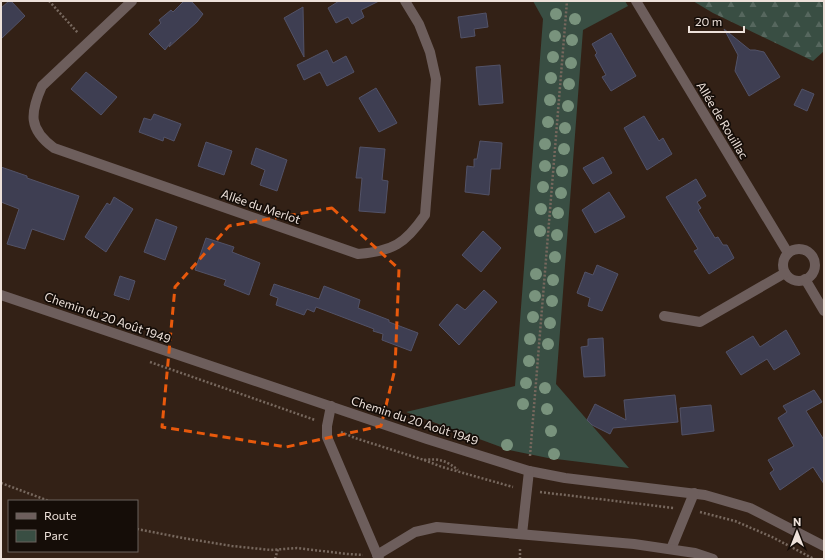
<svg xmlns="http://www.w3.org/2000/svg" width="825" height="560" font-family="Commissioner,sans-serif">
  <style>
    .green { fill: #394e43 }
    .forest { fill: url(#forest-firs) }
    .building { fill: #3e3e52; stroke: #525267 }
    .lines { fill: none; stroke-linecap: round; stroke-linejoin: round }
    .path { stroke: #77685e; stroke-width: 2.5; stroke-dasharray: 2 2; stroke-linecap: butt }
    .minor { stroke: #6d5e5c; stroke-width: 10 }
    .tree { fill: #79937d }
    .marked { fill: none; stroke: #e8590c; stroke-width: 3; stroke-dasharray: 8 5; stroke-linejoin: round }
    .labels { text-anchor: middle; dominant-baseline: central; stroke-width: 3.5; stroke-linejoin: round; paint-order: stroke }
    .street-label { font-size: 12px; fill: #ede1da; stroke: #150d08 }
  </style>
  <defs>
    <pattern id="forest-firs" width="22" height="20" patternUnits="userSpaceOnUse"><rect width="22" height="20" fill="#394e43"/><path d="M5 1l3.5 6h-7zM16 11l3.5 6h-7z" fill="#56675e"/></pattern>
  </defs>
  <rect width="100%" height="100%" fill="#332116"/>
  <path class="green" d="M533,1H625L628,6L583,30L556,384L629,468L548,458L509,450L406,412L515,386L543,19Z"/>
  <path class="forest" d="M693,1H824V51L813,61L713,13Z"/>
  <g class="building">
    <path d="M9,1H11L25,16L1,39V8Z"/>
    <path d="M184,1H191L203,14L197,22L169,47L171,42L165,50L149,34L161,23L159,20L171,10L173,12Z"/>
    <path d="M339,1H379L361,10L364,17L352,24L348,17L336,23L328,8Z"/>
    <path d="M303,7L304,57L284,18Z"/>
    <path d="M486,13L488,27L474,29L475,36L461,38L458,17Z"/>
    <path d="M724,29L750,50H755L764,52L780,77L749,96L735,71L738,55Z"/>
    <path d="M611,33L636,76L611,91L602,77L606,75L595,55L597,53L592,44Z"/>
    <path d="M327,50L333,63L346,56L354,72L327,86L320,72L304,80L297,65Z"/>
    <path d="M500,65L503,103L479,105L476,67Z"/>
    <path d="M86,72L117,97L101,115L71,89Z"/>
    <path d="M376,88L397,123L379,132L359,98Z"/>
    <path d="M802,89L814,94L807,111L794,105Z"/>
    <path d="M154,114L181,124L174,141L164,137L163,141L139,132L144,118L151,120Z"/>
    <path d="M644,116L659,141L663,138L672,154L647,170L624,128Z"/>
    <path d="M480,141L502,143L500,169H491L489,195L465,192L467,166L474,167V159H477Z"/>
    <path d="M206,142L232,151L224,175L198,166Z"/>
    <path d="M360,147L385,149L382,180L388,181L385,213L359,211L362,178H356Z"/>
    <path d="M256,148L287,160L277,191L260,185L265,170L251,164Z"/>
    <path d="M603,157L612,173L593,184L583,168Z"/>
    <path d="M1,167L27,176V178L79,196L64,240L32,229L25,249L7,244L19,209L1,202Z"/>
    <path d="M696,179L706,196L697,202L701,208L698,210L715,238L718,237L723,245H727L734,258L709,274L694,251L698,249L666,197Z"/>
    <path d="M609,192L625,217L595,233L582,210Z"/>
    <path d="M114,197L133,209L106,252L85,237L107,203L110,205Z"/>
    <path d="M156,219L177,227L165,260L144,252Z"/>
    <path d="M483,231L501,248L481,272L462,255Z"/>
    <path d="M206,238L234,247L232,252L260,263L249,295L224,285L226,280L195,270Z"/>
    <path d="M597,265L618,274L602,311L588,306L590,298L577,293L585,272L593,275Z"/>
    <path d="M120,276L135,281L129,300L114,295Z"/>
    <path d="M274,284L319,299L324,286L360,300L358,308L389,320V322L418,333L411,351L382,340L383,334L373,331L374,329L316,307L314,312L307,309L304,315L276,305L278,298L270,295Z"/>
    <path d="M484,290L497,302L459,345L439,325L457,304L465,310Z"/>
    <path d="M786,330L800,354L774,370L767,359L741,375L726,352L753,336L760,347Z"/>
    <path d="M603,338L605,376L584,377L581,347L588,346V339Z"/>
    <path d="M814,390L822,402L806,411L824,440V484L813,467L780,490L770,473L774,470L768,460L794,446L778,418L787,412L783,406Z"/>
    <path d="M675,395L678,422L613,428L610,434L592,425L587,420L595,404L626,420L624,400Z"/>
    <path d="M711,405L714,431L682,435L680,408Z"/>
  </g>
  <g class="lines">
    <g class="path">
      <path d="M49,1L78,33"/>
      <path d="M150,362L315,420"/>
      <path d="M341,432L355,438L424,460L442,467L513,487"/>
      <path d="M530,456L567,1"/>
      <path d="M424,460C439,458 447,461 458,470"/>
      <path d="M1,483L49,501"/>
      <path d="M540,492L674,508"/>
      <path d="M700,512L735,521L772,537L814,559"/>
      <path d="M137,529L183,538L232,546L271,550L297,548L347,554L363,555"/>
      <path d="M275,559L278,549"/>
      <path d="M520,559V548"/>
    </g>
    <g class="minor">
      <path d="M132,1L42,86C30,113 28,129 54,148L358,254C393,251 405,244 425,215L436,79L430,52L419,24L405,1"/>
      <path d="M636,1L788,253"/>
      <circle cx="799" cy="265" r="16"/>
      <path d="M805,279L824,311"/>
      <path d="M1,295L427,439L529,471L565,478L705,495L750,508L824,546"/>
      <path d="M664,316L700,322L785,273"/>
      <path d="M331,406L327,426V437L379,559"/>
      <path d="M522,534L529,471"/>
      <path d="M671,549L694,493"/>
      <path d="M377,555L415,532L437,527L634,544L695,553L713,559"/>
    </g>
  </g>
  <g class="tree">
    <circle cx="556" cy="14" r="6"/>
    <circle cx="575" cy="19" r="6"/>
    <circle cx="555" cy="36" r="6"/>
    <circle cx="572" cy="40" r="6"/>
    <circle cx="553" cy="57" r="6"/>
    <circle cx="571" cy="63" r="6"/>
    <circle cx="551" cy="78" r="6"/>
    <circle cx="569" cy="84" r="6"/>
    <circle cx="550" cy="100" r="6"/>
    <circle cx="568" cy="106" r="6"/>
    <circle cx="548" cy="122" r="6"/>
    <circle cx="565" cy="128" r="6"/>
    <circle cx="545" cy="144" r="6"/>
    <circle cx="564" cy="149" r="6"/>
    <circle cx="545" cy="166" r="6"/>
    <circle cx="562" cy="171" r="6"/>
    <circle cx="543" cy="187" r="6"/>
    <circle cx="561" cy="193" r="6"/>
    <circle cx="541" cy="209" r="6"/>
    <circle cx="558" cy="213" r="6"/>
    <circle cx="540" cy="231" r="6"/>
    <circle cx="557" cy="235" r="6"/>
    <circle cx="555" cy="257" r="6"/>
    <circle cx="536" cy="274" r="6"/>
    <circle cx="553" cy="280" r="6"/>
    <circle cx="535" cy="296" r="6"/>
    <circle cx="552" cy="301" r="6"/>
    <circle cx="533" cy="317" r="6"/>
    <circle cx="550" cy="323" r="6"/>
    <circle cx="530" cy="339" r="6"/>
    <circle cx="548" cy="344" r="6"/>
    <circle cx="529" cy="361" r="6"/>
    <circle cx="526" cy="383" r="6"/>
    <circle cx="545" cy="388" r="6"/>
    <circle cx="523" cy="404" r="6"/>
    <circle cx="547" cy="409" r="6"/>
    <circle cx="551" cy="431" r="6"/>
    <circle cx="507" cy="445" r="6"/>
    <circle cx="554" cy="454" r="6"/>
  </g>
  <path class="marked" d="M332,208L399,269L395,369L381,426L286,447L162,427L175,287L229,226Z"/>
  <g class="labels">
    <g class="street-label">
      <text transform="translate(723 120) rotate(59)">Allée de Rouillac</text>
      <text transform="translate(261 206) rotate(19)">Allée du Merlot</text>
      <text transform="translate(108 317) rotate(19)">Chemin du 20 Août 1949</text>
      <text transform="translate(415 420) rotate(18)">Chemin du 20 Août 1949</text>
    </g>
  </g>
  <rect width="825" height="560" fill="none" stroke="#ede1da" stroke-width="4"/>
  <rect x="8" y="500" width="130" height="52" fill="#150d08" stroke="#6b625c"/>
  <rect x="16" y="513" width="20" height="6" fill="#6d5e5c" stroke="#6b625c"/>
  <text x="44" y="520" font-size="12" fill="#ede1da">Route</text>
  <rect x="16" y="530" width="20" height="12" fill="#394e43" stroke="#6b625c"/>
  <text x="44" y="540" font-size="12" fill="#ede1da">Parc</text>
  <g transform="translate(797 532)" stroke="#150d08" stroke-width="3" paint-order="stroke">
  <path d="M0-3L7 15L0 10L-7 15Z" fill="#ede1da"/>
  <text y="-6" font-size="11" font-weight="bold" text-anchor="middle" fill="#ede1da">N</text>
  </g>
  <path d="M689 26v6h55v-6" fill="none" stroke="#ede1da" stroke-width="2"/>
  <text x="695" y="26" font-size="12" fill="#ede1da" stroke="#150d08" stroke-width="3" paint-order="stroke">20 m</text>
</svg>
